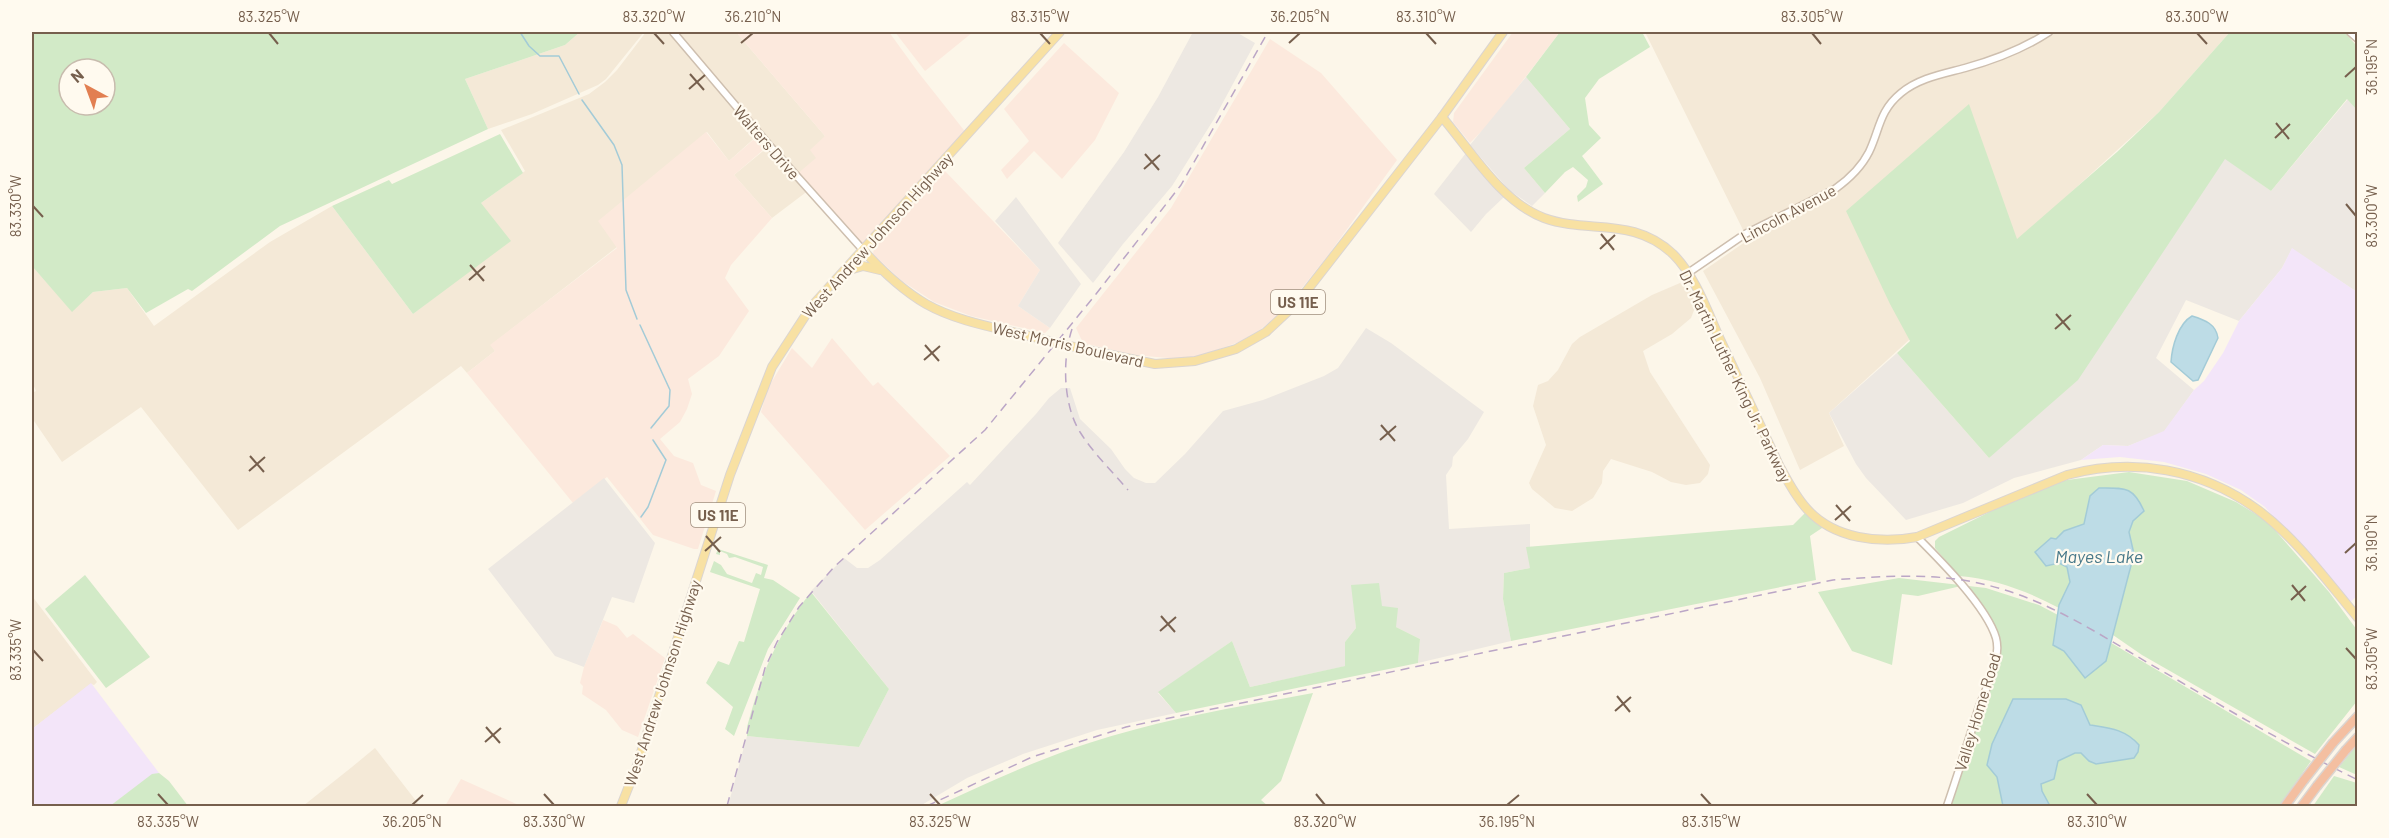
<svg xmlns="http://www.w3.org/2000/svg" width="2389" height="838" font-family="Barlow,sans-serif">
  <style>
    .residential { fill: #f4e9d7 }
    .commercial { fill: #fce9dd }
    .industrial { fill: #ede8e2 }
    .education { fill: #f3e5f9 }
    .green { fill: #d2eac7; fill-rule: evenodd }
    .water { fill: #bddce6; stroke: #a3cbd7; stroke-width: 1.5 }
    .lines { fill: none; stroke-linecap: round; stroke-linejoin: round }
    .stream { stroke: #a3cbd7; stroke-width: 1.5 }
    .minor-casing { stroke: #cebfaf; stroke-width: 9 }
    .major-casing { stroke: #dbd5d1; stroke-width: 10 }
    .highway-casing { stroke: #dbd5d1; stroke-width: 11 }
    .minor { stroke: #fff; stroke-width: 6 }
    .major { stroke: #f8e1a3; stroke-width: 8 }
    .highway { stroke: #f4bfa1; stroke-width: 8 }
    .rail { stroke: #bba6c6; stroke-width: 1.5; stroke-dasharray: 9 6; stroke-linecap: butt }
    .major-bridge-casing { stroke: #dbd5d1; stroke-width: 10; stroke-linecap: butt }
    .highway-bridge-casing { stroke: #dbd5d1; stroke-width: 11; stroke-linecap: butt }
    .major-bridge { stroke: #f8e1a3; stroke-width: 8 }
    .highway-bridge { stroke: #f4bfa1; stroke-width: 8 }
    .ticks { fill: none; stroke: #765f4d; stroke-width: 2 }
    .labels { text-anchor: middle; dominant-baseline: central; stroke-width: 4.5; stroke-linejoin: round; paint-order: stroke }
    .shield { fill: #fffaef; stroke: #9f8e7e; stroke-width: 1.5 }
    .shield-label { font-size: 15px; font-weight: bold; fill: #765f4d }
    .street-label { font-size: 16px; fill: #765f4d; stroke: #fffaef }
    .water-label { font-size: 18px; font-style: italic; fill: #477889; stroke: #fffaef }
    .neatline { fill: none; stroke: #765f4d; stroke-width: 2 }
    .ticks-label { font-size: 15px; text-anchor: middle; fill: #765f4d }
  </style>
  <rect width="100%" height="100%" fill="#fcf6e9"/>
  <g class="residential">
    <path d="M580,32H644L606,79L598,85L532,114L488,129L465,79L565,45Z"/>
    <path d="M646,32H736L825,136L817,158L809,190L772,218L734,175L769,146L759,134L729,161L707,132L599,221L617,247L491,345L495,351L467,373L461,366L238,530L141,407L62,462L32,418V393L36,391L32,382V266L72,311L93,292L127,288L154,326L270,242L332,206L413,314L460,278L481,203L525,171L501,130L589,94L605,82L617,70Z"/>
    <path d="M1645,32H2230L2159,112L1829,413L1844,446L1800,470L1760,378L1703,271L1748,240Z"/>
    <path d="M1680,283L1690,290L1696,305L1691,318L1672,334L1643,351L1650,372L1710,465L1708,474L1700,483L1686,485L1671,482L1652,472L1611,459L1603,471L1602,483L1593,498L1572,511L1555,508L1532,489L1529,483L1546,445L1533,406L1538,385L1548,381L1558,370L1572,344L1580,337L1652,295Z"/>
    <path d="M32,596L97,682L94,685L91,684L32,729Z"/>
    <path d="M375,748L420,806H303L352,767Z"/>
  </g>
  <g class="commercial">
    <path d="M736,32H889L918,72L967,134L863,250L796,175L816,158L810,150L825,136Z"/>
    <path d="M895,32H973L925,71Z"/>
    <path d="M1513,32H1560L1491,122L1470,143L1453,122L1454,113Z"/>
    <path d="M1270,39L1321,73L1397,160L1329,254L1286,308L1261,329L1239,342L1200,356L1180,359L1134,355L1083,343L1076,328L1171,208Z"/>
    <path d="M1064,43L1119,93L1095,140L1062,179L1034,151L1007,179L1001,170L1029,141L1004,109Z"/>
    <path d="M706,132L729,161L760,134L769,145L734,175L772,218L731,265L725,278L749,311L719,356L688,379L692,394L687,409L680,422L660,439L674,456L693,463L701,485L716,491L698,549H694L653,535L607,477L573,503L467,373L495,351L490,345L617,248L598,221Z"/>
    <path d="M944,170L1040,270L1018,306L1050,328L1045,333L971,316L934,302L902,281L873,254L874,248Z"/>
    <path d="M832,338L873,386L878,382L950,456L865,530L761,412L768,388L792,348L812,368Z"/>
    <path d="M603,620L617,626L627,638L633,634L665,658L638,737L622,730L606,710L582,694L583,686L580,683L584,667Z"/>
    <path d="M461,779L521,806H445Z"/>
  </g>
  <g class="industrial">
    <path d="M1193,32H1236L1255,43L1214,119L1172,186L1123,244L1093,283L1058,243L1124,152L1158,97Z"/>
    <path d="M1526,77L1570,129L1524,168L1545,193L1532,206L1509,190L1470,145Z"/>
    <path d="M2348,99L2357,110V292L2292,249L2282,268L2239,321L2186,300L2156,358L2194,390L2164,432L2128,446L2103,445L2081,460L2014,478L1963,503L1906,520L1866,478L1856,464L1829,413L1897,353L1989,458L2225,158L2271,191Z"/>
    <path d="M1466,153L1504,197L1486,214L1471,232L1434,194Z"/>
    <path d="M1016,197L1081,284L1050,328L1018,306L1040,270L995,221Z"/>
    <path d="M1366,328L1391,343L1484,412L1468,439L1453,457L1452,466L1446,475L1449,529L1530,524V568L1504,573L1503,599L1511,641L1418,663L1420,639L1396,627L1382,607L1352,585L1356,628L1345,642L1346,666L1250,687L1232,641L1158,693L1176,713L1097,730L1023,754L967,778L920,806H728L747,736L859,747L889,689L811,591L844,558L857,568H868L880,560L967,482L970,485L1036,414L1049,398L1061,388H1070L1080,419L1111,449L1125,469L1134,478L1146,483H1155L1185,454L1223,411L1263,400L1324,376L1338,368Z"/>
    <path d="M604,478L655,543L634,603L612,597L584,667L555,656L488,569Z"/>
  </g>
  <g class="education">
    <path d="M2292,248L2357,292L2358,595L2347,605L2265,507L2241,490L2206,474L2164,462L2120,457L2081,460L2103,445L2128,446L2164,431L2194,390L2204,381L2223,353L2239,321L2282,268Z"/>
    <path d="M91,683L159,773L152,775L110,806H32V729Z"/>
  </g>
  <g class="green">
    <path d="M32,32H580L565,45L465,79L488,129L280,226L192,291L188,289L146,313L127,288L93,292L72,312L32,266ZM69,69H105V105H69Z"/>
    <path d="M1560,32H1642L1650,47L1599,79L1585,98L1589,125L1601,138L1582,156L1603,184L1578,202L1577,196L1586,187L1588,180L1573,167L1565,172L1545,193L1524,168L1570,129L1526,77Z"/>
    <path d="M2230,32H2344L2357,46V110L2347,99L2271,191L2225,159L2078,380L1989,458L1897,353L1910,341L1890,304L1846,211L1969,104L2017,239L2117,152L2159,112Z"/>
    <path d="M500,134L523,173L481,203L511,241L413,314L332,206L389,180L392,184Z"/>
    <path d="M2129,472L2187,481L2236,502L2267,521L2329,592L2357,630V701L2315,754L2142,655L2113,635L2134,554L2129,532L2133,521L2090,496L2084,524L2064,531L2056,539L2052,565L2059,563L2067,567L2070,582L2059,608C2027,591 1995,579 1959,576L1935,548V541L1939,537L2036,489L2067,480Z"/>
    <path d="M1808,510L1828,524L1810,536L1816,580L1511,641L1503,599L1504,573L1530,568L1526,547L1793,525Z"/>
    <path d="M718,549L768,565L764,578L773,580L800,598L768,649L734,736L725,729L733,707L706,683L718,661L729,665L739,641L744,642L760,589L710,572L714,561L721,565L727,574L752,583L756,573L761,575L763,567L735,557L729,558L727,554L720,551V555L716,554Z"/>
    <path d="M85,575L150,657L106,688L45,609Z"/>
    <path d="M1899,578L1986,588L2039,605L2113,644L2311,761L2279,806H1947L1997,649L1992,629L1961,586L1918,596L1902,594L1892,665L1852,651L1818,592Z"/>
    <path d="M1379,583L1382,606L1398,608L1396,627L1420,639L1418,663L1176,713L1158,692L1232,641L1250,687L1345,666V642L1356,628L1351,585Z"/>
    <path d="M811,592L889,689L859,747L747,736V727C761,674 777,635 811,592Z"/>
    <path d="M1313,693L1281,781L1261,800L1268,806H937C987,783 1036,760 1089,743C1162,719 1238,707 1313,693Z"/>
    <path d="M2357,745V775L2339,767Z"/>
    <path d="M159,773L169,781L188,806H110L152,774Z"/>
    <path d="M2334,776L2357,783V806H2313Z"/>
  </g>
  <g class="water">
    <path d="M2192,316C2205,320 2216,324 2218,338L2198,380L2193,381L2171,362C2172,347 2178,324 2192,316Z"/>
    <path d="M2099,488C2125,488 2133,486 2144,511L2133,521L2129,532L2134,554L2106,661L2085,678L2064,651L2053,645L2059,605L2070,582L2067,567L2059,563L2046,566L2035,552L2051,538L2056,539L2064,531L2084,524L2090,496Z"/>
    <path d="M2013,699H2066L2081,705L2090,725C2109,728 2125,729 2139,745L2138,752L2134,758L2096,764L2089,761L2081,753H2075L2058,761L2054,779L2041,784L2042,791L2050,806H2003L1997,777L1987,765L1992,744Z"/>
  </g>
  <g class="lines">
    <g class="stream">
      <path d="M520,32L529,46L540,56H559L579,94"/>
      <path d="M582,100L614,145L622,165L626,290L637,319"/>
      <path d="M640,325L670,390L669,406L651,428"/>
      <path d="M641,517L648,507L666,460L653,440"/>
    </g>
    <g class="minor-casing">
      <g id="minor">
        <path d="M673,32L769,145L863,250"/>
        <path d="M2350,32L2358,39"/>
        <path d="M1688,273L1745,234L1835,189C1849,179 1861,168 1869,152C1880,129 1879,111 1901,93C1919,78 1943,74 1965,68C1994,60 2023,49 2049,32"/>
        <path d="M1917,537C1940,560 1987,607 1996,638C2002,660 1985,689 1978,710C1968,742 1958,774 1947,806"/>
      </g>
    </g>
    <g class="major-casing">
      <g id="major">
        <path d="M1442,117C1471,151 1501,202 1544,218C1588,234 1633,216 1673,254C1695,276 1707,310 1719,337C1739,380 1759,422 1779,465C1787,480 1795,496 1807,509C1834,539 1880,544 1917,537L2067,475C2134,457 2202,469 2258,510C2297,539 2327,581 2358,618"/>
        <path d="M863,250C882,271 902,290 926,304C958,322 998,328 1033,337"/>
        <path d="M846,271L863,266L880,270"/>
        <path d="M1083,349L1155,364L1195,361L1236,349L1266,332L1298,302L1442,117L1503,32"/>
        <path d="M621,806L636,768L730,475L772,367L811,307L1060,32"/>
      </g>
    </g>
    <g class="highway-casing">
      <g id="highway">
        <path d="M2333,743L2358,716"/>
        <path d="M2346,750L2358,737"/>
        <path d="M2285,806L2304,780"/>
        <path d="M2302,806L2317,786"/>
      </g>
    </g>
    <use href="#minor" class="minor"/>
    <use href="#major" class="major"/>
    <use href="#highway" class="highway"/>
    <g class="rail">
      <path d="M1072,329C1062,359 1063,405 1080,432C1093,453 1112,471 1128,490"/>
      <path d="M727,806L765,668L777,642L799,607L834,567L985,430L1096,294L1181,185L1268,32"/>
      <path d="M927,806L1032,757L1126,727L1833,580C1884,576 1936,572 1987,585C2048,600 2097,633 2150,664C2219,704 2286,745 2358,780"/>
    </g>
    <g class="major-bridge-casing">
      <path id="major-bridge" d="M1033,337L1083,349"/>
    </g>
    <g class="highway-bridge-casing">
      <g id="highway-bridge">
        <path d="M2304,780L2333,743"/>
        <path d="M2317,786L2346,750"/>
      </g>
    </g>
    <use href="#major-bridge" class="major-bridge"/>
    <use href="#highway-bridge" class="highway-bridge"/>
  </g>
  <path class="ticks" d="M269,33L278,44M654,33L664,44M1040,33L1050,44M1426,33L1436,44M1812,33L1821,44M2197,33L2207,44M741,43L753,33M1289,43L1300,33M690,74L704,90M2345,77L2356,67M689,89L705,75M2276,123L2289,139M2275,138L2290,124M1145,154L1159,170M1144,169L1160,155M2346,204L2356,216M33,206L43,217M1601,234L1614,250M1600,249L1615,235M470,265L484,281M469,280L485,266M2056,314L2070,330M2055,329L2071,315M925,345L939,361M924,360L940,346M1381,425L1395,441M1380,440L1396,426M250,456L264,472M249,471L265,457M1836,505L1850,521M1835,520L1851,506M706,536L720,552M705,551L721,537M2345,553L2356,543M2292,585L2305,601M2291,600L2306,586M1161,616L1175,632M1160,631L1176,617M2346,648L2356,659M33,650L43,661M1617,696L1630,712M1615,711L1631,697M486,727L500,743M485,742L501,728M158,794L168,805M544,794L554,805M930,794L940,805M1316,794L1325,805M1701,794L1711,805M2087,794L2097,805M412,805L423,795M1507,805L1519,795"/>
  <g class="labels">
    <g class="shield">
      <rect x="1271" y="290" width="54" height="24" rx="4.5"/>
      <rect x="691" y="503" width="54" height="24" rx="4.5"/>
    </g>
    <g class="shield-label">
      <text x="1298" y="302">US 11E</text>
      <text x="718" y="515">US 11E</text>
    </g>
    <g class="street-label">
      <text transform="translate(767 142) rotate(49)">Walters Drive</text>
      <text transform="translate(1788 213) rotate(-28)">Lincoln Avenue</text>
      <text transform="translate(877 235) rotate(-48)">West Andrew Johnson Highway</text>
      <text transform="translate(1068 344) rotate(13)">West Morris Boulevard</text>
      <text transform="translate(1736 376) rotate(64)">Dr. Martin Luther King Jr. Parkway</text>
      <text transform="translate(662 683) rotate(-72)">West Andrew Johnson Highway</text>
      <text transform="translate(1977 712) rotate(-73)">Valley Home Road</text>
    </g>
    <g class="water-label">
      <text x="2099" y="556">Mayes Lake</text>
    </g>
  </g>
  <rect width="2389" height="838" fill="none" stroke="#fffaef" stroke-width="66"/>
  <g transform="translate(87 87) rotate(319)"><circle r="28" fill="#fffaef" stroke="#c8bcae" stroke-width="1.5"/>
  <path d="M0-4.5L10 22L0 15L-10 22Z" fill="#e27f51"/>
  <text y="-9" font-size="16" font-weight="bold" text-anchor="middle" fill="#765f4d">N</text>
  </g>
  <rect x="33" y="33" width="2323" height="772" class="neatline"/>
  <g class="ticks-label">
    <text x="269" y="22">83.325°W</text>
    <text x="654" y="22">83.320°W</text>
    <text x="753" y="22">36.210°N</text>
    <text x="1040" y="22">83.315°W</text>
    <text x="1300" y="22">36.205°N</text>
    <text x="1426" y="22">83.310°W</text>
    <text x="1812" y="22">83.305°W</text>
    <text x="2197" y="22">83.300°W</text>
    <text transform="translate(2372 67) rotate(-90)" y="5">36.195°N</text>
    <text transform="translate(16 206) rotate(-90)" y="5">83.330°W</text>
    <text transform="translate(2372 216) rotate(-90)" y="5">83.300°W</text>
    <text transform="translate(2372 543) rotate(-90)" y="5">36.190°N</text>
    <text transform="translate(16 650) rotate(-90)" y="5">83.335°W</text>
    <text transform="translate(2372 659) rotate(-90)" y="5">83.305°W</text>
    <text x="168" y="827">83.335°W</text>
    <text x="412" y="827">36.205°N</text>
    <text x="554" y="827">83.330°W</text>
    <text x="940" y="827">83.325°W</text>
    <text x="1325" y="827">83.320°W</text>
    <text x="1507" y="827">36.195°N</text>
    <text x="1711" y="827">83.315°W</text>
    <text x="2097" y="827">83.310°W</text>
  </g>
</svg>
